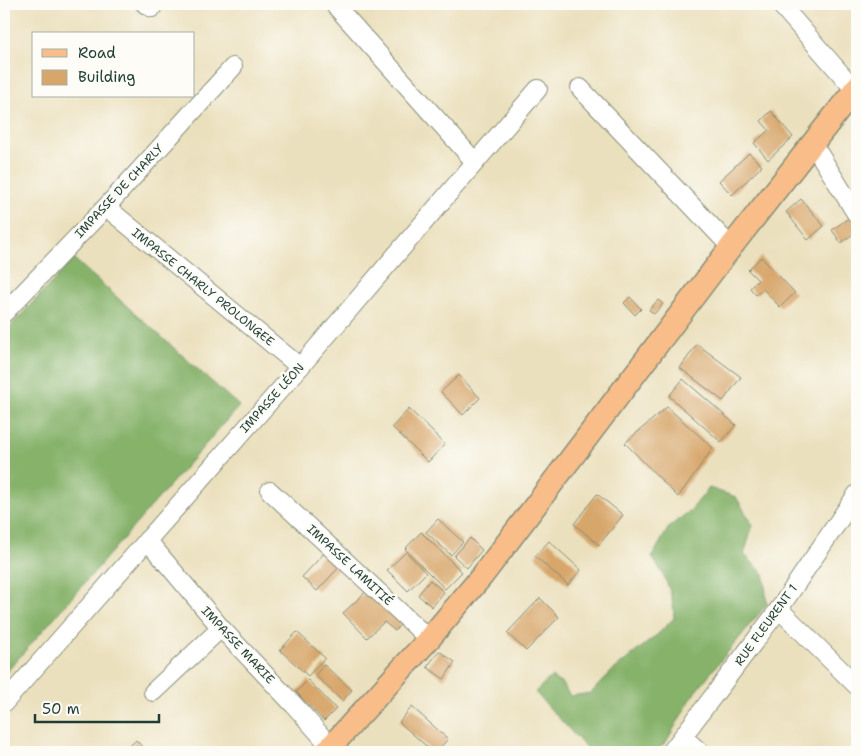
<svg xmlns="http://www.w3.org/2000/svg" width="861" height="756" font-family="'Shantell Sans',sans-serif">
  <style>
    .forest { fill: #86b26b; stroke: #527850 }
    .building { fill: #d7a66a }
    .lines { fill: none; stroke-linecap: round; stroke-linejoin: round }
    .minor-casing { stroke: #858e78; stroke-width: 20 }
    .major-casing { stroke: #858e78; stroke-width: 25 }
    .minor { stroke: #fff; stroke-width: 18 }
    .major { stroke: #f8bd89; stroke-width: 22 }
    .labels { text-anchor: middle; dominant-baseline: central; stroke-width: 5; stroke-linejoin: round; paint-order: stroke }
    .street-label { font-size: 12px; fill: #1f3d34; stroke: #fdfcf7 }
  </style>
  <rect width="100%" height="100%" fill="#fdfcf7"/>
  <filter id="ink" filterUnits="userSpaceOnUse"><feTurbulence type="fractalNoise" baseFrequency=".02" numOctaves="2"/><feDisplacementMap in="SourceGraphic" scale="10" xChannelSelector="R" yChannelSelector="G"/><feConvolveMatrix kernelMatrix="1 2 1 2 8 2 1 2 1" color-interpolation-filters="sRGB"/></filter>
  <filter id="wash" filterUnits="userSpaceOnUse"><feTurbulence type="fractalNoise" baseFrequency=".0096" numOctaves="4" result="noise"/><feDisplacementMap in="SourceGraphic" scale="20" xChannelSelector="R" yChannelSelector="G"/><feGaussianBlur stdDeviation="1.12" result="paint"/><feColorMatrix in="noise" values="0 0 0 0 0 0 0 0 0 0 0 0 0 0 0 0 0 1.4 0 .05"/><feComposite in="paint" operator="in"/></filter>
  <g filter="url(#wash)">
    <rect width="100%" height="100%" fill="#ebe0bd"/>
    <g class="forest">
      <path d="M74,259L239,406L4,675V333Z"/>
      <path d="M709,488L736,497L753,525L744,554L764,574L767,604L695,692L666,742L655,752H590L535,692L551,677L562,684L570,696L591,693L610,673L658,634L674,618C674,594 665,576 652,557L669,527L691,510Z"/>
    </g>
    <g id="blocks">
      <g class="building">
        <path d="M771,111L793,137L768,160L754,143L769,130L761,121Z"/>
        <path d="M749,153L762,166L732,195L719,181Z"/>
        <path d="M801,199L824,226L808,240L786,212Z"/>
        <path d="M850,217L857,226V231L841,243L832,230Z"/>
        <path d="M761,257L795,293L780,307L763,289L756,295L750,288L758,280L748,270Z"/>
        <path d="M630,297L641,309L635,315L624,303Z"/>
        <path d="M658,300L663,304L654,314L649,310Z"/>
        <path d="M697,344L741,377L723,401L680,368Z"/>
        <path d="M459,375L480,398L463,415L441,392Z"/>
        <path d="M683,379L736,425L721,442L669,396Z"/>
        <path d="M667,407L713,448L678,497L625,443Z"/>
        <path d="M409,409L445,444L428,462L392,427Z"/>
        <path d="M597,494L623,515L599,545L574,524Z"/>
        <path d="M438,519L463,542L451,555L426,532Z"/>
        <path d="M421,532L462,572L445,589L405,549Z"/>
        <path d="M470,538L482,550L467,568L454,556Z"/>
        <path d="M549,541L581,570L568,585L535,556Z"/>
        <path d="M329,548L344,562L317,591L302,577Z"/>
        <path d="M406,552L426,573L408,591L387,570Z"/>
        <path d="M430,580L444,592L432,607L418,595Z"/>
        <path d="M370,588L403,621L395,631L384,622L367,638L343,613Z"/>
        <path d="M540,598L559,617L526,651L507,633Z"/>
        <path d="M297,632L325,658L308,676L280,650Z"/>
        <path d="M439,651L455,662L444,679L427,667Z"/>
        <path d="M324,665L352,690L342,701L315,675Z"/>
        <path d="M308,680L336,709L324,721L296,692Z"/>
        <path d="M412,707L448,739L436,752H433L399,722Z"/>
        <path d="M136,740L147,752H123Z"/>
      </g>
    </g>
  </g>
  <g filter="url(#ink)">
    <use href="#blocks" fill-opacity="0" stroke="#858e78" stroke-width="1"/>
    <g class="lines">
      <g class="minor-casing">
        <g id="minor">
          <path d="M145,4L152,8"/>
          <path d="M334,4L475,162"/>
          <path d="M780,4L855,90"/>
          <path d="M580,88L731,247"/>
          <path d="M813,144L857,215"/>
          <path d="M106,207L300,367"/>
          <path d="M4,313L106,207L233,67"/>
          <path d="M270,491L429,639"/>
          <path d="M147,540L221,628L294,705L331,747"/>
          <path d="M779,609L857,686"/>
          <path d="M153,692L221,628"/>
          <path d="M4,703L300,367L538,89"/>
          <path d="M683,737L700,752"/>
          <path d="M671,752L779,609L857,494"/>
        </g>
      </g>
      <g class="major-casing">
        <path id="major" d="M326,752L429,639L482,576L731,247L857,87"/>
      </g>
      <use href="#minor" class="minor"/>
      <use href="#major" class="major"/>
    </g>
  </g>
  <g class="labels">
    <g class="street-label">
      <text transform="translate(119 191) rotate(-47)">IMPASSE DE CHARLY</text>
      <text transform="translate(203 287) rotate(39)">IMPASSE CHARLY PROLONGEE</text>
      <text transform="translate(272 398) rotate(-48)">IMPASSE LÉON</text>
      <text transform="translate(350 565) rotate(43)">IMPASSE LAMITIÉ</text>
      <text transform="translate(766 625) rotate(-54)">RUE FLEURENT 1</text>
      <text transform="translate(238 645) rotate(47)">IMPASSE MARIE</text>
    </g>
  </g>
  <rect width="861" height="756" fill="none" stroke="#fdfcf7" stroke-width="20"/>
  <rect x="32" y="32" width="162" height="65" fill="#fdfcf7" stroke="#a4b0a9"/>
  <rect x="42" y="49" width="25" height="8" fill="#f8bd89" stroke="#a4b0a9"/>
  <text x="78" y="58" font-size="15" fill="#1f3d34">Road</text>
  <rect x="42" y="70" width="25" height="15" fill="#d7a66a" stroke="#a4b0a9"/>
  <text x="78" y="82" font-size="15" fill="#1f3d34">Building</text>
  <path d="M35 714v8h124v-8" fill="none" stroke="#1f3d34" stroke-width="2.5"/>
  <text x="42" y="714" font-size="15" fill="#1f3d34" stroke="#fdfcf7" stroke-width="4" paint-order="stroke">50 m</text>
</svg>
